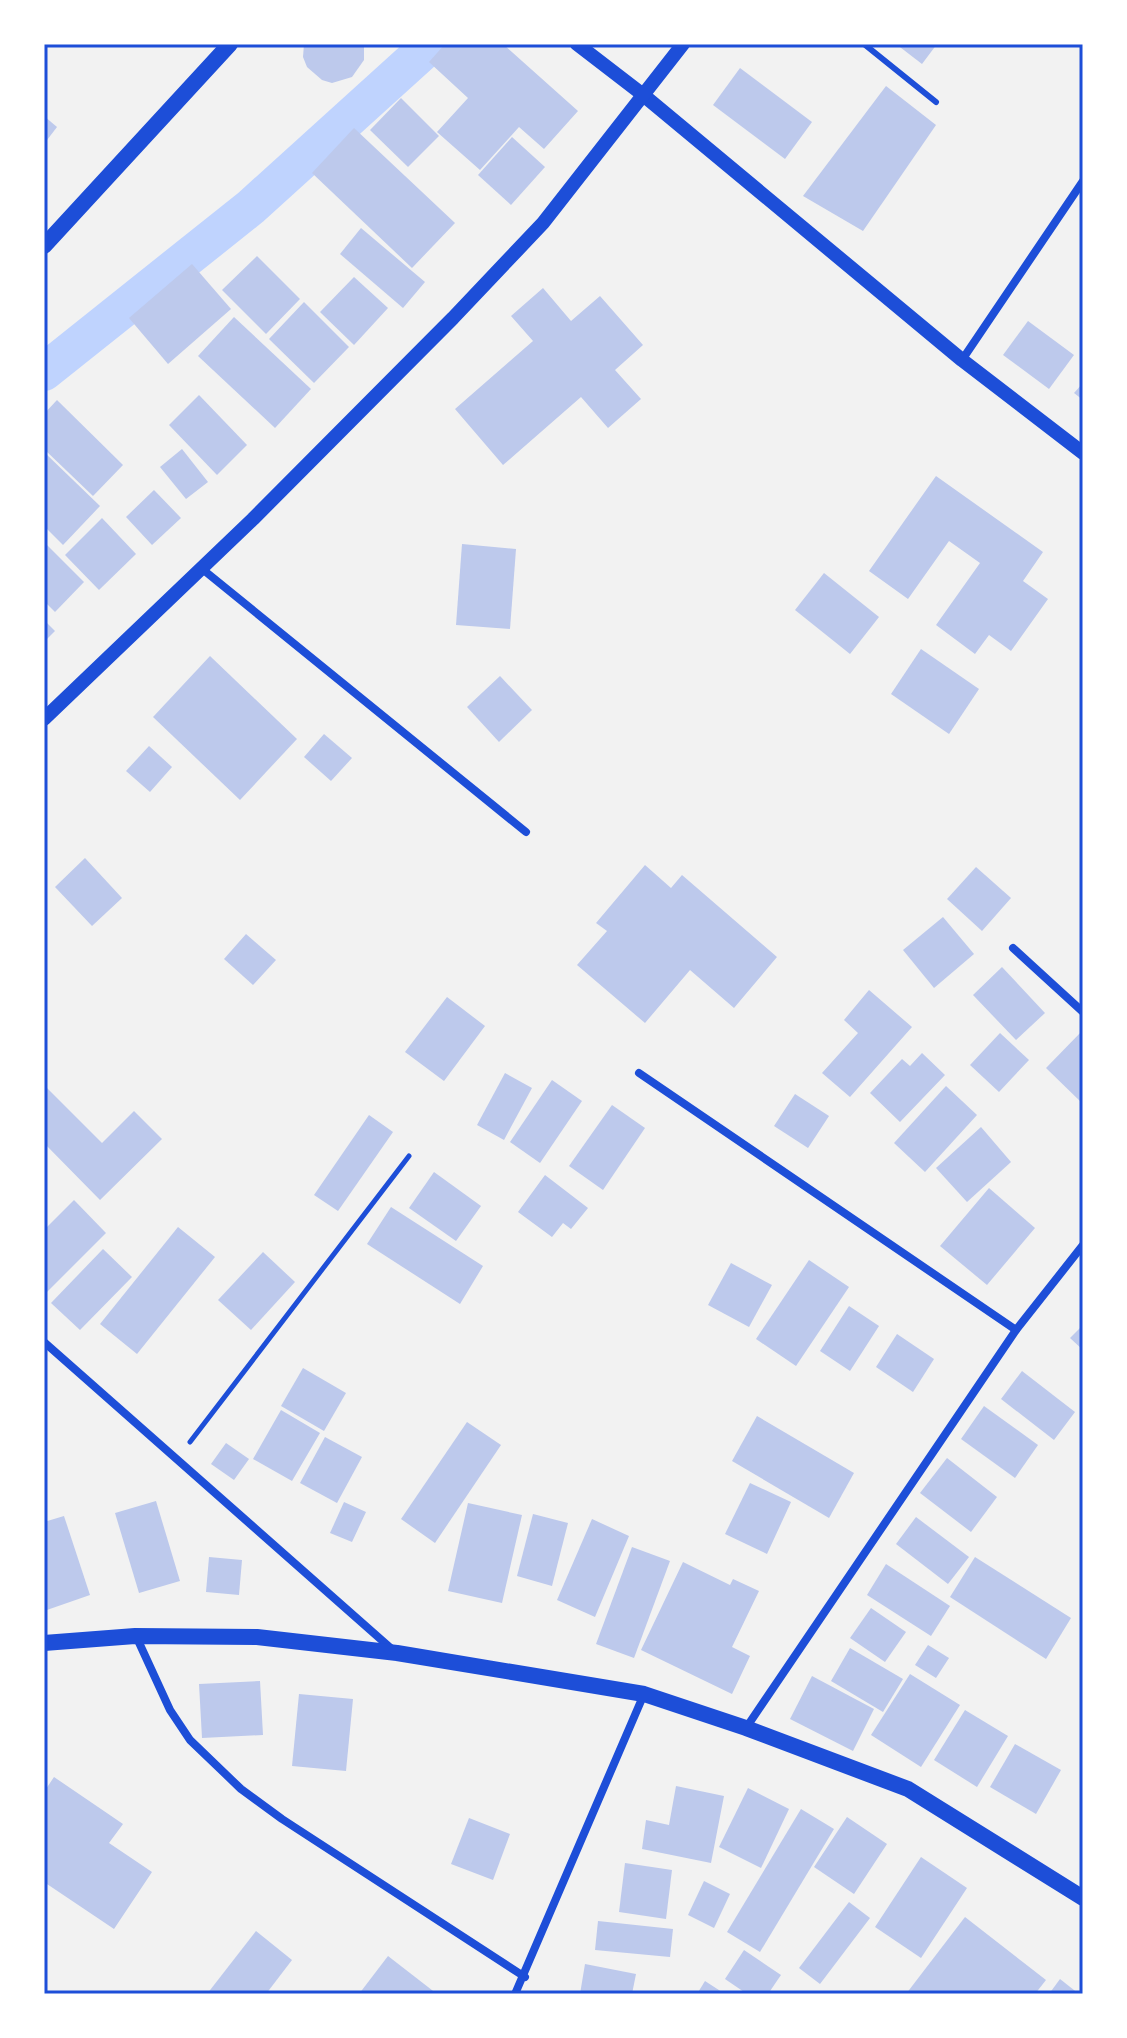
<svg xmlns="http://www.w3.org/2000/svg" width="1127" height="2038" font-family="'DejaVu Sans',sans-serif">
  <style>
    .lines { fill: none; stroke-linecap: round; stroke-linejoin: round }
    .canal { stroke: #bfd3fe; stroke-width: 38 }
    .building { fill: #bdc9ec }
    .path { stroke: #1d4ed8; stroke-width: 5 }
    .service { stroke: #1d4ed8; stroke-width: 6 }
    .minor { stroke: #1d4ed8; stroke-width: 8 }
    .tertiary { stroke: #1d4ed8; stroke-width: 14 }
    .secondary { stroke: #1d4ed8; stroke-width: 16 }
    .neatline { fill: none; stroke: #1d4ed8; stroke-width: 3 }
  </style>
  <rect width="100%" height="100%" fill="#f2f2f2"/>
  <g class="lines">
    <path class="canal" d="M44,372L251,207L431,44"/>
  </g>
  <g class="building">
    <path d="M304,44H364V60L352,77L332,83L322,80L307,67L303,57Z"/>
    <path d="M445,44H503L578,111L544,149L519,127L480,170L437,132L468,98L429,62Z"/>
    <path d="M896,44H937L922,64Z"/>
    <path d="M740,68L812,122L785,159L713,105Z"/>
    <path d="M886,86L936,125L863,231L803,196Z"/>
    <path d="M401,98L439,136L408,167L370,130Z"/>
    <path d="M44,116L57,127L44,144Z"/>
    <path d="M354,128L455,223L412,268L312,173Z"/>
    <path d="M512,137L545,167L511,205L478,175Z"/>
    <path d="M361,228L425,282L403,308L340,254Z"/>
    <path d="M257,256L300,299L266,334L222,290Z"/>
    <path d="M192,264L231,309L168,364L129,318Z"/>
    <path d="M354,277L388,308L354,345L320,312Z"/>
    <path d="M543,288L571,321L600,296L643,345L615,370L641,399L608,428L581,397L503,465L455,409L533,341L511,316Z"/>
    <path d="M304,302L349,347L314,383L269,339Z"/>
    <path d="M234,317L311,389L275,428L198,356Z"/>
    <path d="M1028,321L1074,355L1049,389L1003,355Z"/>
    <path d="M1083,383V400L1074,393Z"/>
    <path d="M199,395L247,445L217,475L169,425Z"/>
    <path d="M57,400L123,465L93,496L44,449V414Z"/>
    <path d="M182,449L208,482L186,499L160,467Z"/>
    <path d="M44,452L100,506L63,545L44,526Z"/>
    <path d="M936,476L1043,552L1023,581L1048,599L1011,651L989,635L975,654L936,625L980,563L949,541L908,599L869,571Z"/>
    <path d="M154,490L181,518L152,545L126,517Z"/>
    <path d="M102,518L136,554L99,590L65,555Z"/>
    <path d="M44,542L84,582L55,612L44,601Z"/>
    <path d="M462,544L516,549L510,629L456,625Z"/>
    <path d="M824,573L879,617L850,654L795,610Z"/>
    <path d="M44,620L55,631L44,642Z"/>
    <path d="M921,649L979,689L949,734L891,694Z"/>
    <path d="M210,656L297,739L240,800L153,717Z"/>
    <path d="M500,676L532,710L499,742L467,707Z"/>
    <path d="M324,734L352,758L331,781L304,757Z"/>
    <path d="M149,746L172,767L150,792L126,771Z"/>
    <path d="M85,858L122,898L92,926L55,887Z"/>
    <path d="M645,865L671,888L682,875L777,957L734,1008L690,970L645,1023L577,965L607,931L596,923Z"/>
    <path d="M976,867L1011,898L982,931L947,899Z"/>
    <path d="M943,917L974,954L934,988L903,950Z"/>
    <path d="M246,934L276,960L253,985L224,959Z"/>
    <path d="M1002,967L1045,1013L1016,1040L973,995Z"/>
    <path d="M869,990L912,1027L850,1097L822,1073L858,1033L844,1020Z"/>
    <path d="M447,997L485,1026L444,1081L405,1052Z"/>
    <path d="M1083,1030V1104L1046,1068Z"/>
    <path d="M1000,1033L1029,1060L999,1092L970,1065Z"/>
    <path d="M922,1053L945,1075L900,1122L870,1093L902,1059L910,1066Z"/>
    <path d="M505,1073L532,1088L504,1140L477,1125Z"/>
    <path d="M552,1080L582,1101L540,1163L510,1142Z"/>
    <path d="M44,1085L102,1143L134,1111L162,1139L100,1200L44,1143Z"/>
    <path d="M946,1086L977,1115L925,1172L894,1143Z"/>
    <path d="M795,1094L829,1116L808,1148L774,1126Z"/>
    <path d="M612,1105L645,1128L603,1190L569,1166Z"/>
    <path d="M369,1115L393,1132L338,1211L314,1195Z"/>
    <path d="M981,1127L1011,1162L967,1202L936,1168Z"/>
    <path d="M434,1172L481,1206L456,1241L409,1208Z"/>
    <path d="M545,1175L588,1208L571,1229L563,1223L552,1237L518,1212Z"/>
    <path d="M989,1188L1035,1228L987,1285L940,1246Z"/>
    <path d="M74,1200L106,1233L44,1295V1230Z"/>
    <path d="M391,1207L483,1266L460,1304L367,1244Z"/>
    <path d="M178,1227L215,1257L137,1354L100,1324Z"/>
    <path d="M103,1249L132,1277L80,1330L51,1303Z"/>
    <path d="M263,1252L295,1282L251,1330L218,1300Z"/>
    <path d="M809,1260L849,1287L796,1366L756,1339Z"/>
    <path d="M731,1263L772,1285L749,1327L708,1305Z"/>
    <path d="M849,1306L879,1326L850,1371L820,1351Z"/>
    <path d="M1083,1325V1350L1070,1338Z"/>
    <path d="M897,1334L934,1359L913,1392L876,1367Z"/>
    <path d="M303,1368L346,1393L324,1431L281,1406Z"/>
    <path d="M1022,1371L1075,1412L1054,1440L1001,1399Z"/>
    <path d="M984,1406L1038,1445L1015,1478L961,1439Z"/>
    <path d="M281,1410L320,1433L292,1481L253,1459Z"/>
    <path d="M757,1416L854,1473L829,1518L732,1461Z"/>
    <path d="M467,1422L501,1445L435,1543L401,1519Z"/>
    <path d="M325,1437L362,1457L337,1503L300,1483Z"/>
    <path d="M226,1443L249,1459L234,1480L211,1464Z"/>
    <path d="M947,1458L997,1497L971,1532L920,1493Z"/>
    <path d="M750,1483L791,1502L767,1554L725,1534Z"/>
    <path d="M156,1501L180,1581L139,1593L115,1513Z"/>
    <path d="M344,1502L366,1512L352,1542L330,1533Z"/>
    <path d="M468,1503L522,1515L502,1603L448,1591Z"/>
    <path d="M533,1514L568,1523L552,1586L517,1576Z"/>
    <path d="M64,1516L90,1595L44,1611V1522Z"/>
    <path d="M916,1517L969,1557L948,1584L896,1544Z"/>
    <path d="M592,1519L629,1536L595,1617L557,1600Z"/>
    <path d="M632,1547L670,1561L634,1658L596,1644Z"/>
    <path d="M209,1557L242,1560L239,1595L206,1592Z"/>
    <path d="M975,1557L1071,1618L1046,1659L950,1597Z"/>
    <path d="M683,1562L730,1585L733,1579L759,1591L732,1647L750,1656L732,1694L641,1650Z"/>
    <path d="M886,1564L950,1606L931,1636L867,1595Z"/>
    <path d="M871,1608L906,1632L885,1662L850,1638Z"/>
    <path d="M928,1645L949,1658L936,1678L915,1665Z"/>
    <path d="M850,1648L903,1679L883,1712L831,1681Z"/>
    <path d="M910,1674L960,1705L921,1767L871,1735Z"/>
    <path d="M812,1676L874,1709L853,1751L790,1719Z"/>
    <path d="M260,1681L263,1735L202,1738L199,1684Z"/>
    <path d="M299,1694L353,1699L346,1771L292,1766Z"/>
    <path d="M965,1710L1008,1736L977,1787L934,1760Z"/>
    <path d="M1015,1744L1061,1770L1036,1814L990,1787Z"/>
    <path d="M54,1777L123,1824L109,1843L152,1872L114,1929L44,1882V1792Z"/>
    <path d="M676,1786L724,1796L711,1863L642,1849L646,1820L669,1825Z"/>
    <path d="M748,1788L789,1809L761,1868L719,1847Z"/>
    <path d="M801,1809L834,1829L760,1952L727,1932Z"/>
    <path d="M847,1817L887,1844L854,1894L814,1867Z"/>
    <path d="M469,1818L510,1834L493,1880L451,1864Z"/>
    <path d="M921,1857L967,1888L921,1958L875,1927Z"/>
    <path d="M625,1863L672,1870L666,1919L619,1912Z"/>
    <path d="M704,1881L730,1894L714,1928L688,1915Z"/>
    <path d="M849,1902L870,1918L820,1984L799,1968Z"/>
    <path d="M965,1917L1046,1980L1035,1994H906Z"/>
    <path d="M598,1921L673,1929L670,1957L595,1950Z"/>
    <path d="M256,1931L292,1960L266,1994H207Z"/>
    <path d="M744,1950L781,1975L768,1994H747L725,1979Z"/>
    <path d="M388,1956L437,1994H359Z"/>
    <path d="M585,1964L636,1974L632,1994H580Z"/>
    <path d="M1060,1979L1079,1994H1049Z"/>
    <path d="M705,1981L725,1994H697Z"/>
  </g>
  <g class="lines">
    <path class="path" d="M190,1442L409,1156"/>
    <path class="service" d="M864,44L936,102"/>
    <g class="minor">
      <path d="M962,360L1083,181"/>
      <path d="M201,568L526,832"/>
      <path d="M1013,948L1083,1012"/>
      <path d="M639,1073L1016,1330"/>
      <path d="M44,1342L394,1651"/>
      <path d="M136,1636L170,1710L190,1740L241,1789L282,1819L525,1977"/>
      <path d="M746,1728L1016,1330L1083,1245"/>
      <path d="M515,1994L644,1694"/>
    </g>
    <g class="tertiary">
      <path d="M577,44L642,94L962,360L1083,453"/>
      <path d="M44,719L253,519L453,318L543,223L683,44"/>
    </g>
    <g class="secondary">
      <path d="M44,246L230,44"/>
      <path d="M44,1643L135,1636L257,1637L397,1653L644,1694L746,1728L908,1789L1083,1898"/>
    </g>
  </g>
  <rect width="1127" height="2038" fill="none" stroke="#ffffff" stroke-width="92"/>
  <rect x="46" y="46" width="1035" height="1946" class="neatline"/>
</svg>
